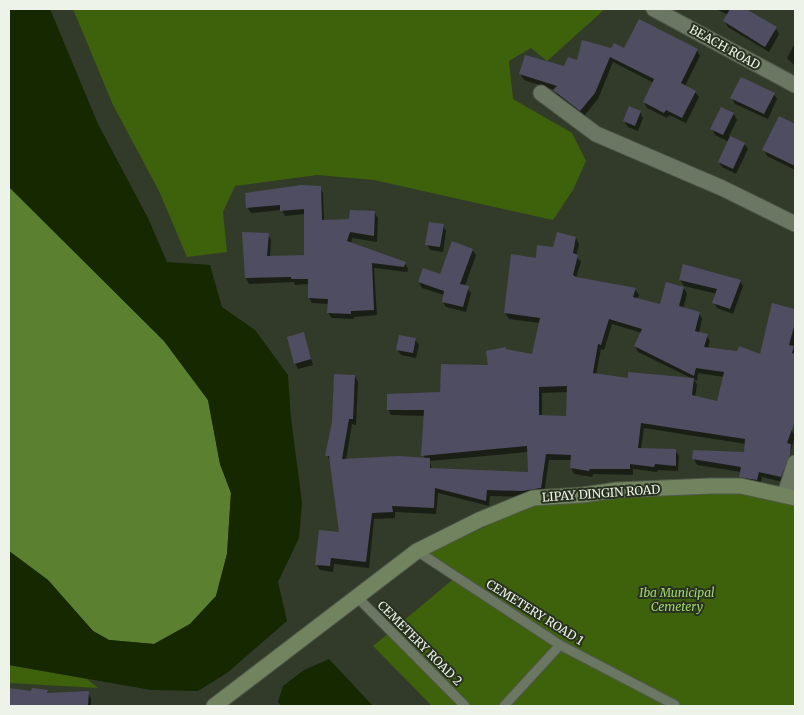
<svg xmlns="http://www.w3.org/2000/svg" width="804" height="715" font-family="Merriweather,serif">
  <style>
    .green { fill: #3e610b }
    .forest { fill: #5a8030 }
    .water { fill: #152800 }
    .shadow { fill: #0007; fill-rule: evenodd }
    .building { fill: #4f4d61; fill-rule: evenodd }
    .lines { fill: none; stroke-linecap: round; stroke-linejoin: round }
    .lane-casing { stroke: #51584a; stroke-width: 11 }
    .street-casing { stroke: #51584a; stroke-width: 17 }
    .secondary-casing { stroke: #51584a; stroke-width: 17 }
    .lane { stroke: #6b7663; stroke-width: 9 }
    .street { stroke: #6b7663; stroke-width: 15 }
    .secondary { stroke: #71845f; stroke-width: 15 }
    .labels { text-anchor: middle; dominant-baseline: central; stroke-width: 4; stroke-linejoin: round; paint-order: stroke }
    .street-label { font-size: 12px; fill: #edf3e8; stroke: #283120 }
    .park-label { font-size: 12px; font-style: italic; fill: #a2d76d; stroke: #283120 }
  </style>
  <rect width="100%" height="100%" fill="#323b2a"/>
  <g class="green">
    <path d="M73,9H605L547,61L531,48L509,61L513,99L572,133L586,161L573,190L553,220L374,180L317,175L235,186L223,212L227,252L187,257L159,191L113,105Z"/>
    <path d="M742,490L795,502V706H432L373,646L457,576L425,554L539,502L621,494Z"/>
    <path d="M9,665L87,679L98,688L9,683Z"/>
  </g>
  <path class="forest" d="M9,187L164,341L208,400L220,464L231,493L227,554L216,596L190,624L154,644L109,640L93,631L48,580L9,551Z"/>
  <g class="water">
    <path d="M9,9H50L98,124L148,218L167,262L210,265L222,307L255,330L288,375L291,419L302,502L299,538L278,582L287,621L227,673L198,691L151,690L9,665V551L48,580L93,631L109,640L154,644L190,624L216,596L227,554L231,493L220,464L208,400L164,341L9,187Z"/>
    <path d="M329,659L373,706H281L278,702L283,686L304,670Z"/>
  </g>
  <g class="shadow">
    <path d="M716,9H743L776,28L779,34L769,52L728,27L724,21L728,15Z"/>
    <path d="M795,43V66L787,58Z"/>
    <path d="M612,50H697L700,56L685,86L695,92L699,97L686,123L669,115L667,118L647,108L644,102L654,83L613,62L598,99L584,116L558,96L554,90L524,80L520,74L565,68Z"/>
    <path d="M774,94L777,99L768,119L735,104L732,98Z"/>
    <path d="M722,108L734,114L737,120L729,136L744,144L748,149L736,174L722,167L719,162L729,142L715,135L712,129Z"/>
    <path d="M640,112L643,118L638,131L628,127L624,121Z"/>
    <path d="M780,118L795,125V170L767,156L764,150Z"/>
    <path d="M320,188L323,193L324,221H351L374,212L378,218L377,242L352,238L351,243L405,263L408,269L407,272L374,268L377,315L354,317V319L332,318L328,313L329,304L312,303L309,298V284L295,285L294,282L249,284L246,278L268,235L271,240L270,257L306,256L305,214L285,216L282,210L251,213L247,207Z"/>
    <path d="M443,226L446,231L443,252L430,250L427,244Z"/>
    <path d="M576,238L579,244L576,256L581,262L576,278L635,289L639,295L637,299L661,305L684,288L687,294L683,309L699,313L702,319L699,333L707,336L710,341L708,349L761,355L773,304L795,310V416L781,410L795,436L782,482L762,477L760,485L743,482L740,476L741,472L697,465L694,459L745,453L746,444L644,428L641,449L675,450L679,456L678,471L658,470L657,472L633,469V475L593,474L592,477L574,474L571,468L572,460H549L544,494L526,497L490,496L489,506L438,493L436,514L395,512V518L374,519L369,568L334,564L333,572L320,570L316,564L340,533L330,461L327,455L355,376L358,382L356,425L352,424L346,460L424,459L425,416L391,415L388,409L441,393L490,366L506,351L533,355L540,323L509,319L505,313L537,259ZM612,324L642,333L635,346L638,352L693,379H629L596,375L601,349L604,350ZM698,373L724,377L717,402L695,397L697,385L694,379L697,381ZM568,392L567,417L542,416V393ZM528,452L529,473L432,469L430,461Z"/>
    <path d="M472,250L476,255L465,286L471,293L466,312L446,307L443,302L444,295L422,288L419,282L441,276Z"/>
    <path d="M680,280L740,281L743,286L733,314L717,308L714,302L717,294L684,286Z"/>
    <path d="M303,334L313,365L298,369L295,363Z"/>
    <path d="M415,339L419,345L416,358L401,355L397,349Z"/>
    <path d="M9,689L33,693L47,691L48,694L88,693L91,698V706H9Z"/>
  </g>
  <g class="building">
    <path d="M730,9H746L777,27L765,47L723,21Z"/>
    <path d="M639,19L698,49L681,83L696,91L682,118L666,110L664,113L643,102L654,79L610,57L595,93L580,111L553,90L557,86L519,74L525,55L564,66L568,57L577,60L582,40L611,48L614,43L624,48Z"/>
    <path d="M741,77L775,93L764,114L730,98Z"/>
    <path d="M629,106L641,111L635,126L623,121Z"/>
    <path d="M721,107L734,113L723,135L710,129Z"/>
    <path d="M779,116L795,124V166L762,150Z"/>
    <path d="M730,136L745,143L733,169L718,162Z"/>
    <path d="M301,185L321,186L322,220L349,219L350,210L375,211L374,236L350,232L347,241L406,262L404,267L372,263L374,310L351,311V314L327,313L328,299L308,298V279H291V277L245,278L242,232L269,233L267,256L304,255V209L280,211V205L246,208L245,193Z"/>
    <path d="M429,222L444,224L440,247L425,245Z"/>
    <path d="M557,232L576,237L573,253L578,255L573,275L576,277L636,288L633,297L660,304L666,282L684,287L679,306L700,312L695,331L708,334L704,347L737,351L739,346L760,354L772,303L795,309V323L789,345L794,346L792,353L795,354V421L787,443L791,444L790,455L781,477L759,472L757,480L739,477L741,467L692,459L693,450L744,452L745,439L641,423L638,448L676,449V466L655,464L654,467L630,464V469H590L589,471L570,468L571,455L546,454L541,488L522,491L487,490L486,501L435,488L434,508L392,506L393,512L372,513L366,562L331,558L330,566L315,565L319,530L339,532L329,456H325L332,422L334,374L355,375L353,419H349L342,459L398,456L430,458V468L528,472L527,446L421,456L424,410H387V394L440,392L441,364L488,365L486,351L506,347V349L532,354L540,318L504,313L511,254L536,258L537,245L553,247ZM609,319L642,329L634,346L694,376L696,368L724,372L717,401L692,395L694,378L628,372V378L593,373L598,344L601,345ZM567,386L566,416L539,415V387Z"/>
    <path d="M452,241L473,249L460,284L469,286L463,307L442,302L444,291L418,282L423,268L440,274Z"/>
    <path d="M683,264L741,280L730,309L712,303L717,289L679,280Z"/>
    <path d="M304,332L311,359L294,364L287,337Z"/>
    <path d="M399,335L416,338L413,353L396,350Z"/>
    <path d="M9,688L31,691L32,688L48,690L47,693L89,691L88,706H9Z"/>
  </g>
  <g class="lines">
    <g class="lane-casing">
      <g id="lane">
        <path d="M417,551L560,645L675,705"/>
        <path d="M357,597L465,706"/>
        <path d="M504,706L560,645"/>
      </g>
    </g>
    <g class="street-casing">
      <g id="street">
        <path d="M654,9L795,85"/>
        <path d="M541,93L596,134L722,188L795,224"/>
        <path d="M785,494L795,463"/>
      </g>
    </g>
    <g class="secondary-casing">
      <path id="secondary" d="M214,706L417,551L479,520L533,498L583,495L617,490L711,486H741L795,498"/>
    </g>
    <use href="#lane" class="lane"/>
    <use href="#street" class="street"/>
    <use href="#secondary" class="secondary"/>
  </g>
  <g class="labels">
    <g class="street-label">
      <text transform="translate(725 47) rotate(29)">BEACH ROAD</text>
      <text transform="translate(601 493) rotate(-4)">LIPAY DINGIN ROAD</text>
      <text transform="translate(535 612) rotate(32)">CEMETERY ROAD 1</text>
      <text transform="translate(420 643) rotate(45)">CEMETERY ROAD 2</text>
    </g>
    <g class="park-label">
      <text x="677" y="592">Iba Municipal<tspan x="677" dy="14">Cemetery</tspan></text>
    </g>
  </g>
  <rect width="804" height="715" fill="none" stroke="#edf3e8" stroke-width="20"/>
</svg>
